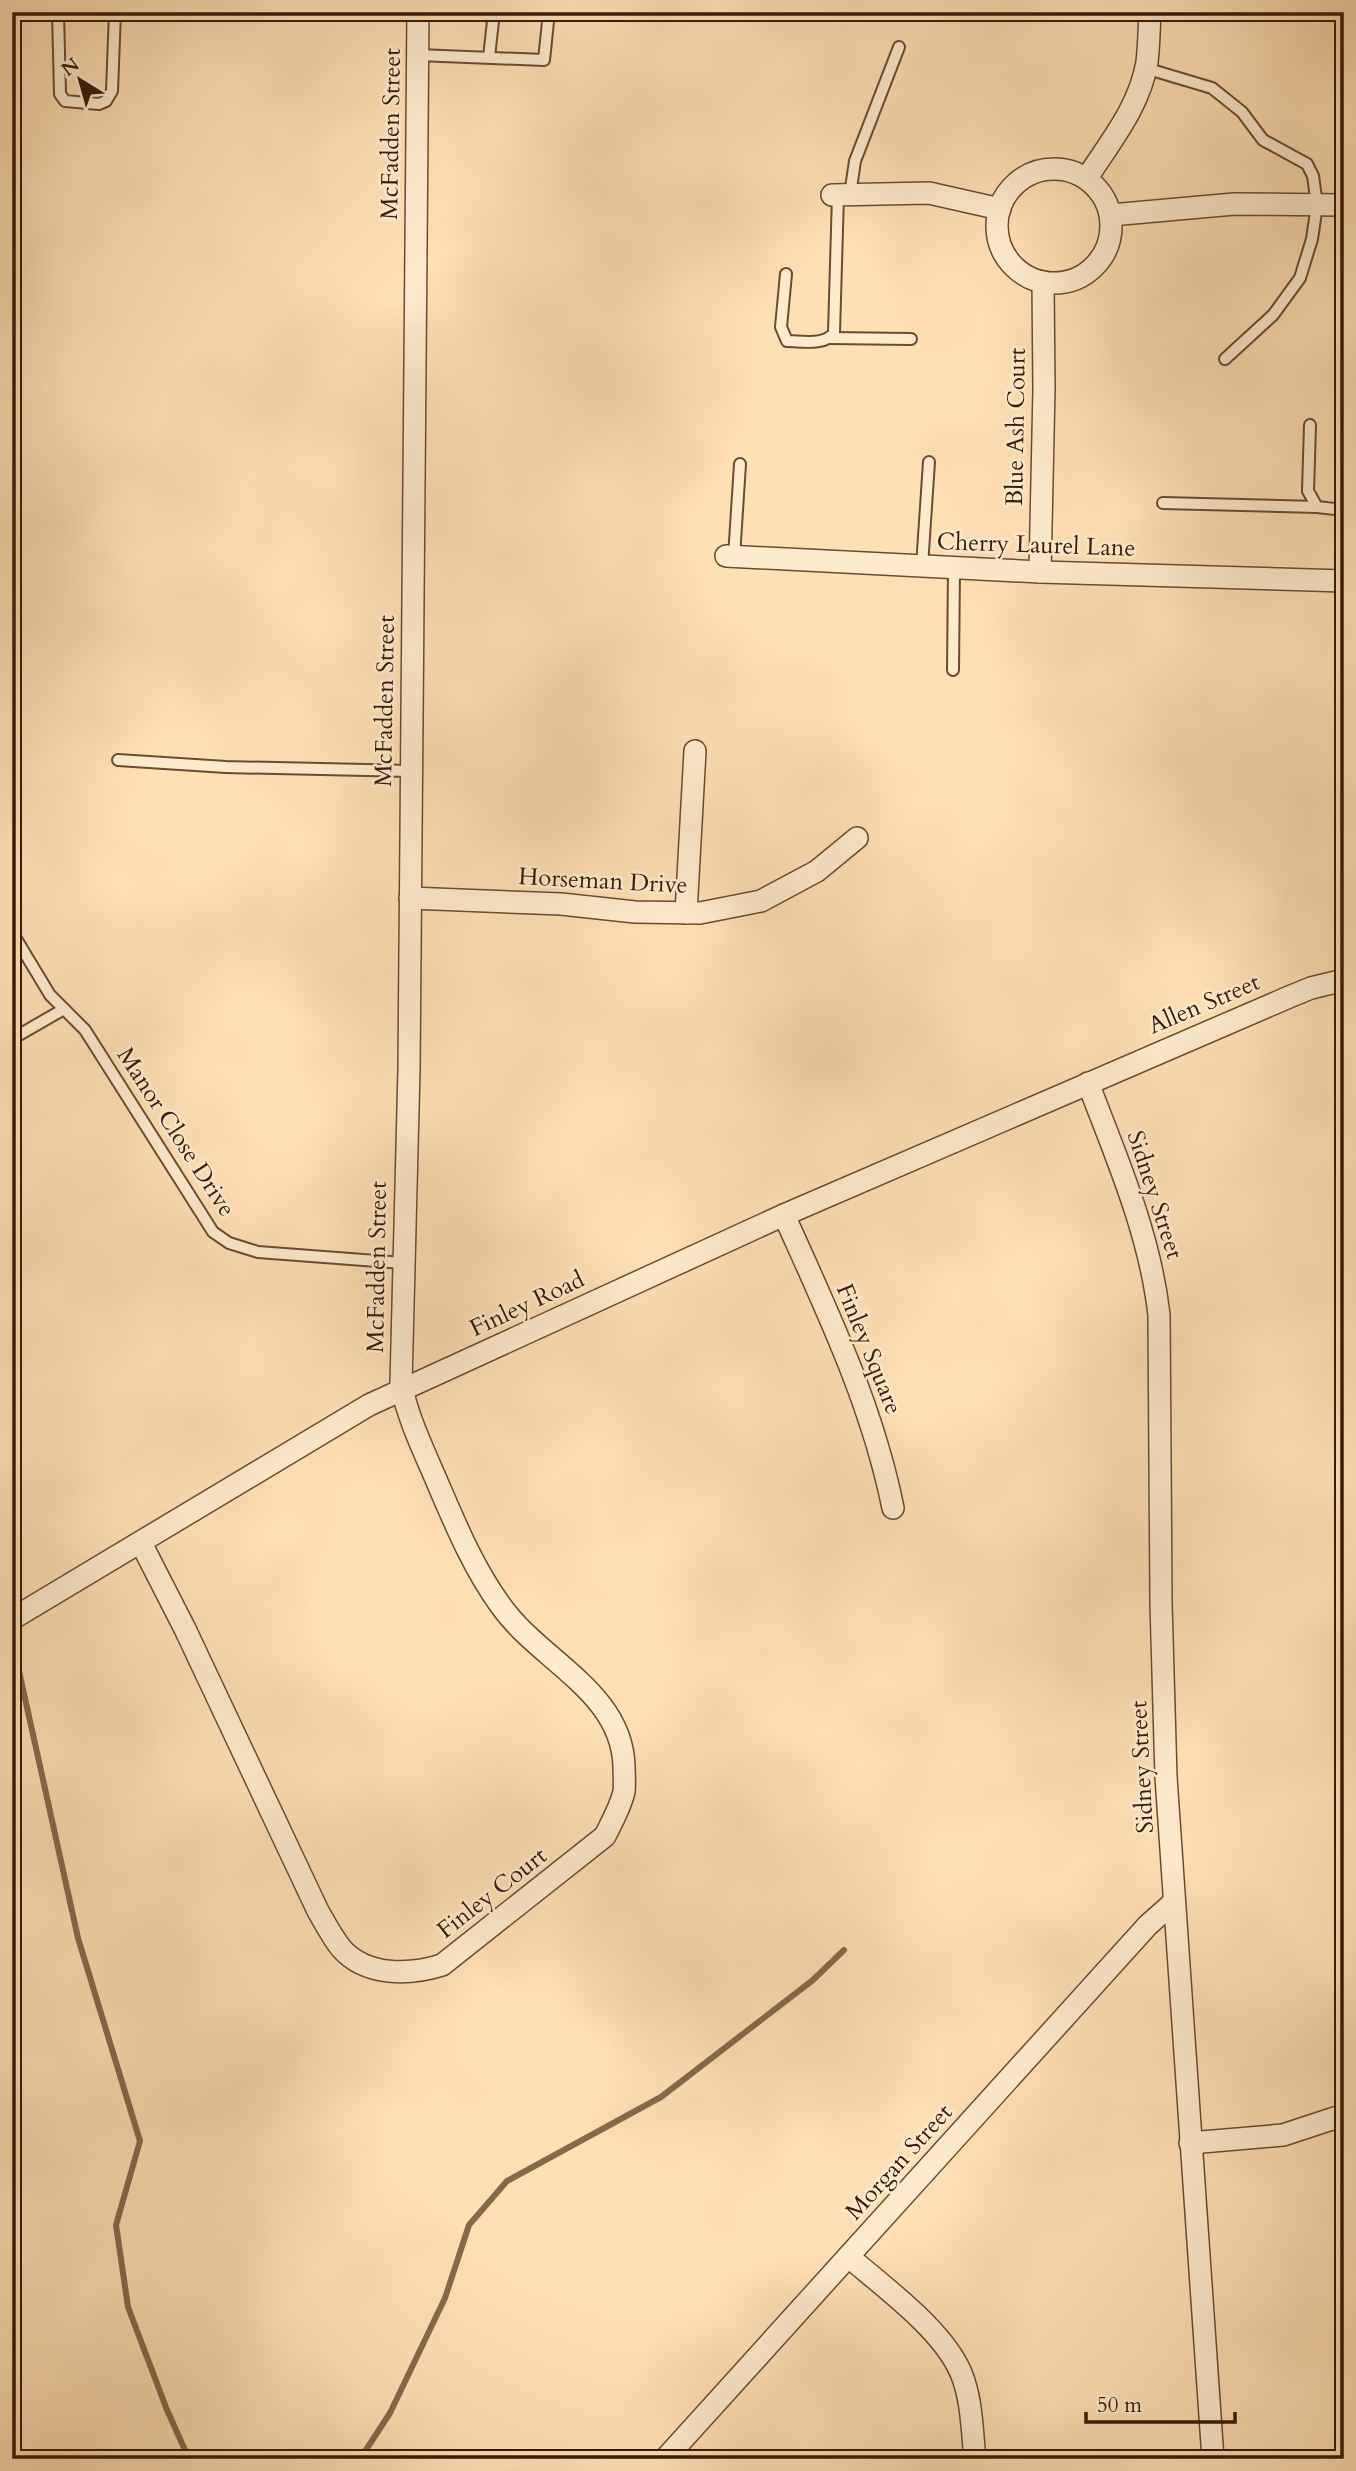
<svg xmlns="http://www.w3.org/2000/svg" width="1356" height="2471" font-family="Cardo,serif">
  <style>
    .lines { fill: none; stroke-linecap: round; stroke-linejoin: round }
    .stream { stroke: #86694b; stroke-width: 6 }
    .lane-casing { stroke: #694c32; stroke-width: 14 }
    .street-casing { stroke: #694c32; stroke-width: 24 }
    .lane { stroke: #feebce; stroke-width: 10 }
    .street { stroke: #feebce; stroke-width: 21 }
    .labels { text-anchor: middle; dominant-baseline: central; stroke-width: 5; stroke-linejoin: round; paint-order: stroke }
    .street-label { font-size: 24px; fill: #371a07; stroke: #feebce }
  </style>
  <rect width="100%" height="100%" fill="#fee0b4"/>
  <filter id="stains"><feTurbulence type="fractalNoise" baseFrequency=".00286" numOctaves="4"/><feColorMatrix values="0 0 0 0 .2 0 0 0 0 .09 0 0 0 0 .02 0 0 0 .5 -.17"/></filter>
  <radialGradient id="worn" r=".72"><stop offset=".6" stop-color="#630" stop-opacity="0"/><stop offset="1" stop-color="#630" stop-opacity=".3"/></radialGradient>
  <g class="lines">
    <g class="stream">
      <path d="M13,1644L78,1938L140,2141L116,2225L128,2307L167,2410L189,2459"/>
      <path d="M360,2459L390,2413L445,2298L469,2225L507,2181L661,2097L813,1980L844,1950"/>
    </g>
    <g class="lane-casing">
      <g id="lane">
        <path d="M58,12L60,94L65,101L99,104L106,101L112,91L115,12"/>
        <path d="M418,55L544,60L549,12"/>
        <path d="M489,57L494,12"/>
        <path d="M1145,68L1212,88L1242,112L1263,140L1307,164L1313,176L1317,205L1312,239L1300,278L1273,315L1225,359"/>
        <path d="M850,195L855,161L899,47"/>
        <path d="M786,274L781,327L787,341C802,341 824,346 834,333L838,195"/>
        <path d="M830,338L911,339"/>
        <path d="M1310,425L1308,491L1317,507L1344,510"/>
        <path d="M1163,503L1317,507"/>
        <path d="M734,557L740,464"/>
        <path d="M922,566L929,462"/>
        <path d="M953,670L954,568"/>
        <path d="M118,760L226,767L411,771"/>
        <path d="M12,932L50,995L85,1030L213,1232L229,1243L258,1252L403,1263"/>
        <path d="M12,1039L64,1009"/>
      </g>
    </g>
    <g class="street-casing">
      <g id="street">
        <circle cx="1054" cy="226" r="57"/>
        <path d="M1087,178C1110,142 1140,106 1147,62C1149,46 1149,29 1150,12"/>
        <path d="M832,195L929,193L1000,209"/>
        <path d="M1111,215L1234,204L1344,205"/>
        <path d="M726,556L1040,572L1344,581"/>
        <path d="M1040,572L1044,389L1043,282"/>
        <path d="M410,898L561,904L635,912L700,913L761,901L817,871L857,838"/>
        <path d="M686,913L695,751"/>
        <path d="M1088,1083C1117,1159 1150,1234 1159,1315L1161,1603L1166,1777L1213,2459"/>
        <path d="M784,1215C827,1311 872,1404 893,1508"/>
        <path d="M141,1543L185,1629L318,1911C325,1923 332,1937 341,1948C366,1977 410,1975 442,1965L605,1836C612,1822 620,1808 624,1792C625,1784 624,1774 624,1766C622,1692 540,1661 501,1606C474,1569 456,1526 438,1484C424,1451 408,1419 401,1384L409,1069L418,12"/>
        <path d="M12,1619L369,1405L784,1215L1289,997L1311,988L1344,980"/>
        <path d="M1190,2143L1283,2135L1344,2115"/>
        <path d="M849,2257C885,2288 943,2330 961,2373C972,2399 972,2431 975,2459"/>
        <path d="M665,2459L1148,1925L1174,1902"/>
      </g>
    </g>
    <use href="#lane" class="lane"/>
    <use href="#street" class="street"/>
  </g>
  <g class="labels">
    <g class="street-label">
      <text transform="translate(391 134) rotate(-89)">McFadden Street</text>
      <text transform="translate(1016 427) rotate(-89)">Blue Ash Court</text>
      <text transform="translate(1036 545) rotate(2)">Cherry Laurel Lane</text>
      <text transform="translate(385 701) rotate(-89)">McFadden Street</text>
      <text transform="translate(603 881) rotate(3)">Horseman Drive</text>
      <text transform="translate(1204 1004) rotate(-23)">Allen Street</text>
      <text transform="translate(176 1132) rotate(57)">Manor Close Drive</text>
      <text transform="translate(1155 1195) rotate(72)">Sidney Street</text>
      <text transform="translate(377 1267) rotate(-89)">McFadden Street</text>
      <text transform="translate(527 1304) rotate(-25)">Finley Road</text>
      <text transform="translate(869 1349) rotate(68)">Finley Square</text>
      <text transform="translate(1142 1767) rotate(-93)">Sidney Street</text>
      <text transform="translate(492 1893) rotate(-38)">Finley Court</text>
      <text transform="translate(899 2162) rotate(-48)">Morgan Street</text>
    </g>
  </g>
  <rect width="1356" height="2471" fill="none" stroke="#fee0b4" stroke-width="42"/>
  <rect x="14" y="14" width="1328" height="2443" fill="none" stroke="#371a07" stroke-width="3.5"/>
  <rect x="21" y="21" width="1314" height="2429" fill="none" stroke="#371a07" stroke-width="2"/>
  <g transform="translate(80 80) rotate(323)" stroke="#feebce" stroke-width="5" paint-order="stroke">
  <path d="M0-5L12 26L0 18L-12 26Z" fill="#371a07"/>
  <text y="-10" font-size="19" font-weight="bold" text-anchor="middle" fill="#371a07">N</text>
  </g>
  <path d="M1086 2412v10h149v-10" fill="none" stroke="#371a07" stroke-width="3.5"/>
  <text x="1097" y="2412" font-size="21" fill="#371a07" stroke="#feebce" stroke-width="5" paint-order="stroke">50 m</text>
  <rect width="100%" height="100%" filter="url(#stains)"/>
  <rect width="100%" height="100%" fill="url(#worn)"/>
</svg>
